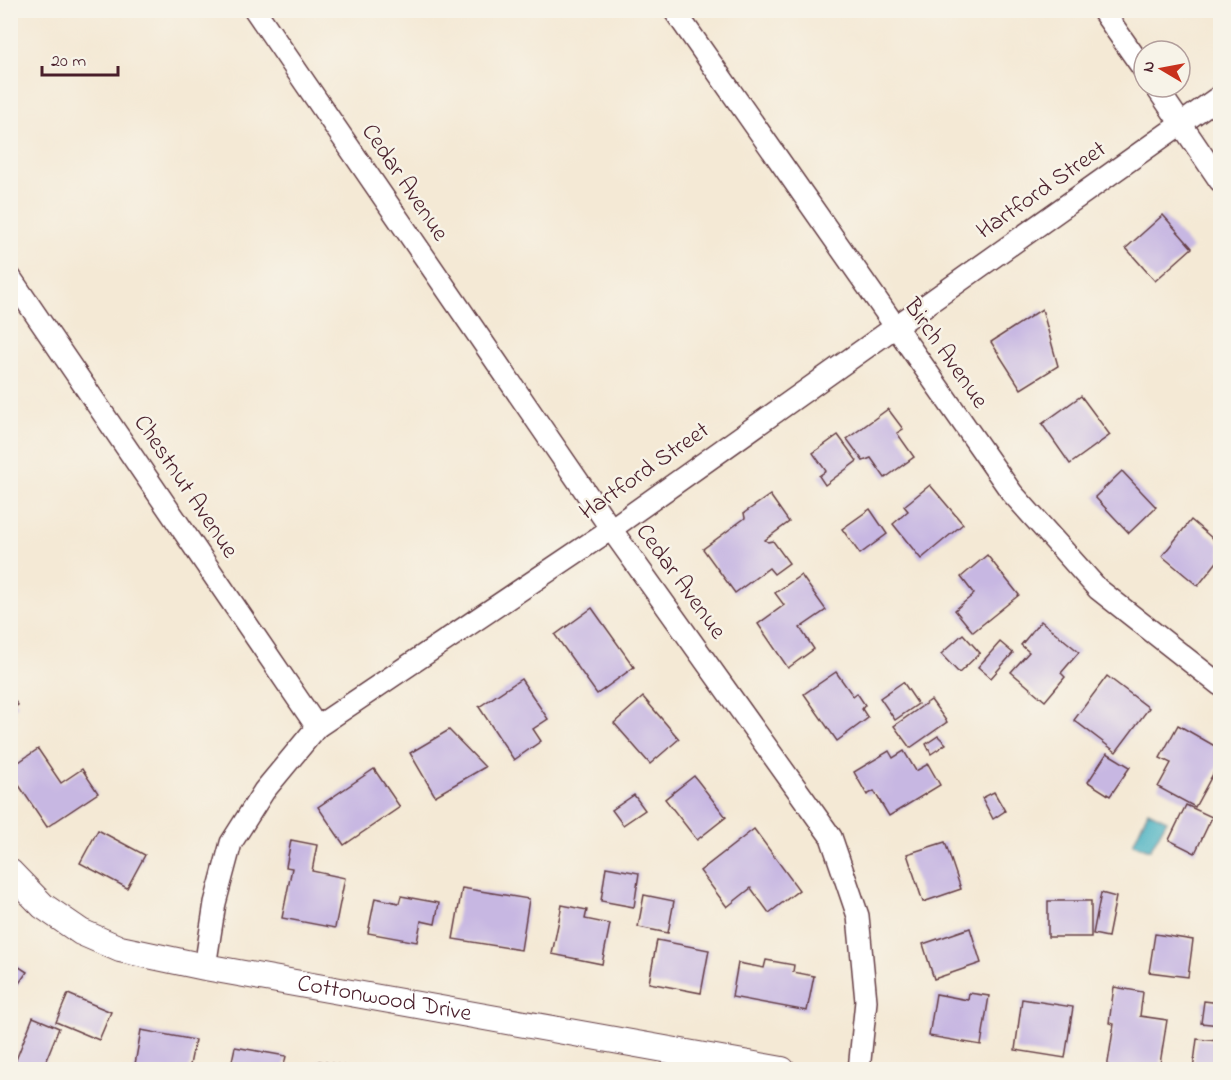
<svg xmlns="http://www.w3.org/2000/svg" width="1231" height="1080" font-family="'Indie Flower',sans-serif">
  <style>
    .water { fill: #42afc0; stroke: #466776; stroke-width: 1.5 }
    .building { fill: #c7b7e2 }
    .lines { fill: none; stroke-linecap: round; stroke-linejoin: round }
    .minor-casing { stroke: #643d44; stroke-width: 24 }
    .tertiary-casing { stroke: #643d44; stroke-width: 28 }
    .minor { stroke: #fff; stroke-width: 21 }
    .tertiary { stroke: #fff; stroke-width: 26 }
    .labels { text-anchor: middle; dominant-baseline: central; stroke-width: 5; stroke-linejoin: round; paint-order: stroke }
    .street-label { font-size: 24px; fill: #4a1f2b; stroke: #f7f3e8 }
  </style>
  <rect width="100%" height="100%" fill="#f7f3e8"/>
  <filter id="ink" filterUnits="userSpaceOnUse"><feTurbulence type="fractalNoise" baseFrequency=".0167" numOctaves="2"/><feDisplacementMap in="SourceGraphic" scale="12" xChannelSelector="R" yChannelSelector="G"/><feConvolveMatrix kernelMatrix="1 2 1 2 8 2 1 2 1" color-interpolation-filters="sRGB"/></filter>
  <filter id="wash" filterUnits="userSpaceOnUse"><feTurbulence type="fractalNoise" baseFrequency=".008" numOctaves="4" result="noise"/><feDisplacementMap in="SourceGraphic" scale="24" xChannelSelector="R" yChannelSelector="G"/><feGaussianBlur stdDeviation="1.35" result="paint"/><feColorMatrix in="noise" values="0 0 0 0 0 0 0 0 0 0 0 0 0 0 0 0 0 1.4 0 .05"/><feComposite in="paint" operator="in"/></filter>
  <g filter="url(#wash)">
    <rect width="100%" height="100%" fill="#f4e9d5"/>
    <path class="water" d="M1148,811L1167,820L1150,850L1133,844Z"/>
    <g id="blocks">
      <g class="building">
        <path d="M1163,215L1192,248L1155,281L1126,248Z"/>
        <path d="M1042,309L1058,366L1021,389L991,342Z"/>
        <path d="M1081,396L1110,435L1070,464L1042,424Z"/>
        <path d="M888,409L903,429L897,433L914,457L885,478L871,458L863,461L847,439Z"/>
        <path d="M838,435L857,461L825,485L819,476L826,471L813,453Z"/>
        <path d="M1122,471L1156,507L1129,533L1095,497Z"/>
        <path d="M930,485L963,524L921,559L893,524L908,511L904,506Z"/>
        <path d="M770,495L789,522L765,540L768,542L773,541L789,563L774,574L769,568L735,593L703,549L745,518L744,513Z"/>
        <path d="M870,509L887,534L860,554L842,529Z"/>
        <path d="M1191,520L1220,545V558L1198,586L1162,556Z"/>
        <path d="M987,555L1019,595L973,632L955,610L974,594L961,577Z"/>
        <path d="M801,575L826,610L800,628L814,649L788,668L758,624L784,605L775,593Z"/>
        <path d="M592,608L634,667L597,694L555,635Z"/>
        <path d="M1041,621L1079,652L1061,673L1065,677L1045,701L1011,672L1029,652L1021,645Z"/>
        <path d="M963,634L980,653L959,673L941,654Z"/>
        <path d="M1000,642L1013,653L991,678L978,667Z"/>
        <path d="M836,672L853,696L857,693L865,705L862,709L868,718L837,741L804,694Z"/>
        <path d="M1107,676L1149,708L1116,752L1074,720Z"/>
        <path d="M521,679L548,719L533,729L541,741L514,760L479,707Z"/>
        <path d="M903,682L918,704L895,720L880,698Z"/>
        <path d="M10,696L18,705L10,711Z"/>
        <path d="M643,697L679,739L650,764L614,723Z"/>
        <path d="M931,700L947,722L910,748L894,726Z"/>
        <path d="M1178,725L1220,749V761L1195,807L1158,787L1171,763L1160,758Z"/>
        <path d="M449,730L485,767L435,796L410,753Z"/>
        <path d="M938,736L946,744L931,754L926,744Z"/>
        <path d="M38,749L61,783L82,769L98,793L47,827L10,772V768Z"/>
        <path d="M889,751L893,758L904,751L916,771L928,764L940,785L889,816L874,791L867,795L854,772Z"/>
        <path d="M1107,753L1130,767L1110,796L1088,782Z"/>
        <path d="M374,769L400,807L344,845L318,807Z"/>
        <path d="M694,776L726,817L697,840L665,799Z"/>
        <path d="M994,792L1005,811L993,819L982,798Z"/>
        <path d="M634,795L645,810L623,825L612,810Z"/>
        <path d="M1186,805L1212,817L1195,853L1169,840Z"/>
        <path d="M754,829L799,890L769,913L751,888L727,907L700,871Z"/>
        <path d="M98,830L145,855L127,888L80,863Z"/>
        <path d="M291,840L317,845L312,871L345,878L335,928L282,918L292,868L286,867Z"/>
        <path d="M945,842L961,889L923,902L907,854Z"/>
        <path d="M606,867L639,873L634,907L601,901Z"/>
        <path d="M462,888L529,899L521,950L453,939Z"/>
        <path d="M1101,893L1116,897L1108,937L1093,934Z"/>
        <path d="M644,895L674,901L668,933L638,927Z"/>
        <path d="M401,896L439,903L435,924L421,921L417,942L368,933L375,898L399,903Z"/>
        <rect x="1048" y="901" width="43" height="36"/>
        <path d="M562,905L587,910L585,919L610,924L602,964L552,954Z"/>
        <path d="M970,928L981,963L934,979L923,944Z"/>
        <path d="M1155,934L1193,940L1188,977L1149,972Z"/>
        <path d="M657,940L709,950L701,993L649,983Z"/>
        <path d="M766,960L794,965L793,972L814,976L807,1011L732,997L738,963L764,968Z"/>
        <path d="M10,961L27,972L10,996Z"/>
        <path d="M1114,987L1143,992L1140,1016L1167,1020L1159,1070L1107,1069L1114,1024L1109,1023Z"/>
        <path d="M969,993L989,996L981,1045L929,1036L936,994L968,1000Z"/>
        <path d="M68,994L111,1012L99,1040L56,1022Z"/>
        <path d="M1022,999L1073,1007L1065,1058L1015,1050Z"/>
        <path d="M1204,1001L1220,1003V1025L1201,1023Z"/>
        <path d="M33,1017L59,1028L42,1070H12Z"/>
        <path d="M141,1030L195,1040L189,1070H134Z"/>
        <path d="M1219,1035L1220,1070H1193L1197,1039L1218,1041Z"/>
        <path d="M235,1047L286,1056L283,1070H230Z"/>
        <path d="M319,1061L357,1068V1070H317Z"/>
      </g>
    </g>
  </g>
  <g filter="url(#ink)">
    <use href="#blocks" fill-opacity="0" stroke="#643d44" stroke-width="1.5"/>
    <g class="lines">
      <g class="minor-casing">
        <g id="minor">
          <path d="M255,10L611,529L831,837L858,916L866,1001L859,1070"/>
          <path d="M674,10L1012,493L1098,589L1220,685"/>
          <path d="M1102,10L1144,70"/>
          <path d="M1156,87L1220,181"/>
          <path d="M10,277L317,727"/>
          <path d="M205,967L215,903L231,843L264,791L317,727L611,529L1220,96"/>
        </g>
      </g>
      <g class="tertiary-casing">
        <g id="tertiary">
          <path id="s1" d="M10,872L43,906L81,932L120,949L205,967L782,1070"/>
        </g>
      </g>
      <use href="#minor" class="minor"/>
      <use href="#tertiary" class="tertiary"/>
    </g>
  </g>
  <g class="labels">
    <g class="street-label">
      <text transform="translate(404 183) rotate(56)">Cedar Avenue</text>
      <text transform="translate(1042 191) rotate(-35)">Hartford Street</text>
      <text transform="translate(945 354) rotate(55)">Birch Avenue</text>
      <text transform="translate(645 472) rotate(-35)">Hartford Street</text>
      <text transform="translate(185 487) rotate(56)">Chestnut Avenue</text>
      <text transform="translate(680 582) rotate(54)">Cedar Avenue</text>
      <text stroke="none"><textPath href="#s1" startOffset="405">Cottonwood Drive</textPath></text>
    </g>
  </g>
  <rect width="1231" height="1080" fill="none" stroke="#f7f3e8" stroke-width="36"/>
  <g transform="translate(1162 69) rotate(280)"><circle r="28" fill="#f7f3e8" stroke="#b29e9c" stroke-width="1.5"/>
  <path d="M0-4.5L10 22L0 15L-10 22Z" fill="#c8321e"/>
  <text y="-9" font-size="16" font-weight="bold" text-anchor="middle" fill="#4a1f2b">N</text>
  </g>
  <path d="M42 66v9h76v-9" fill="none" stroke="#4a1f2b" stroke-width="3"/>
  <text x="51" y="66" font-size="18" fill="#4a1f2b" stroke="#f7f3e8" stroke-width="4.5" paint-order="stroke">20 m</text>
</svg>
